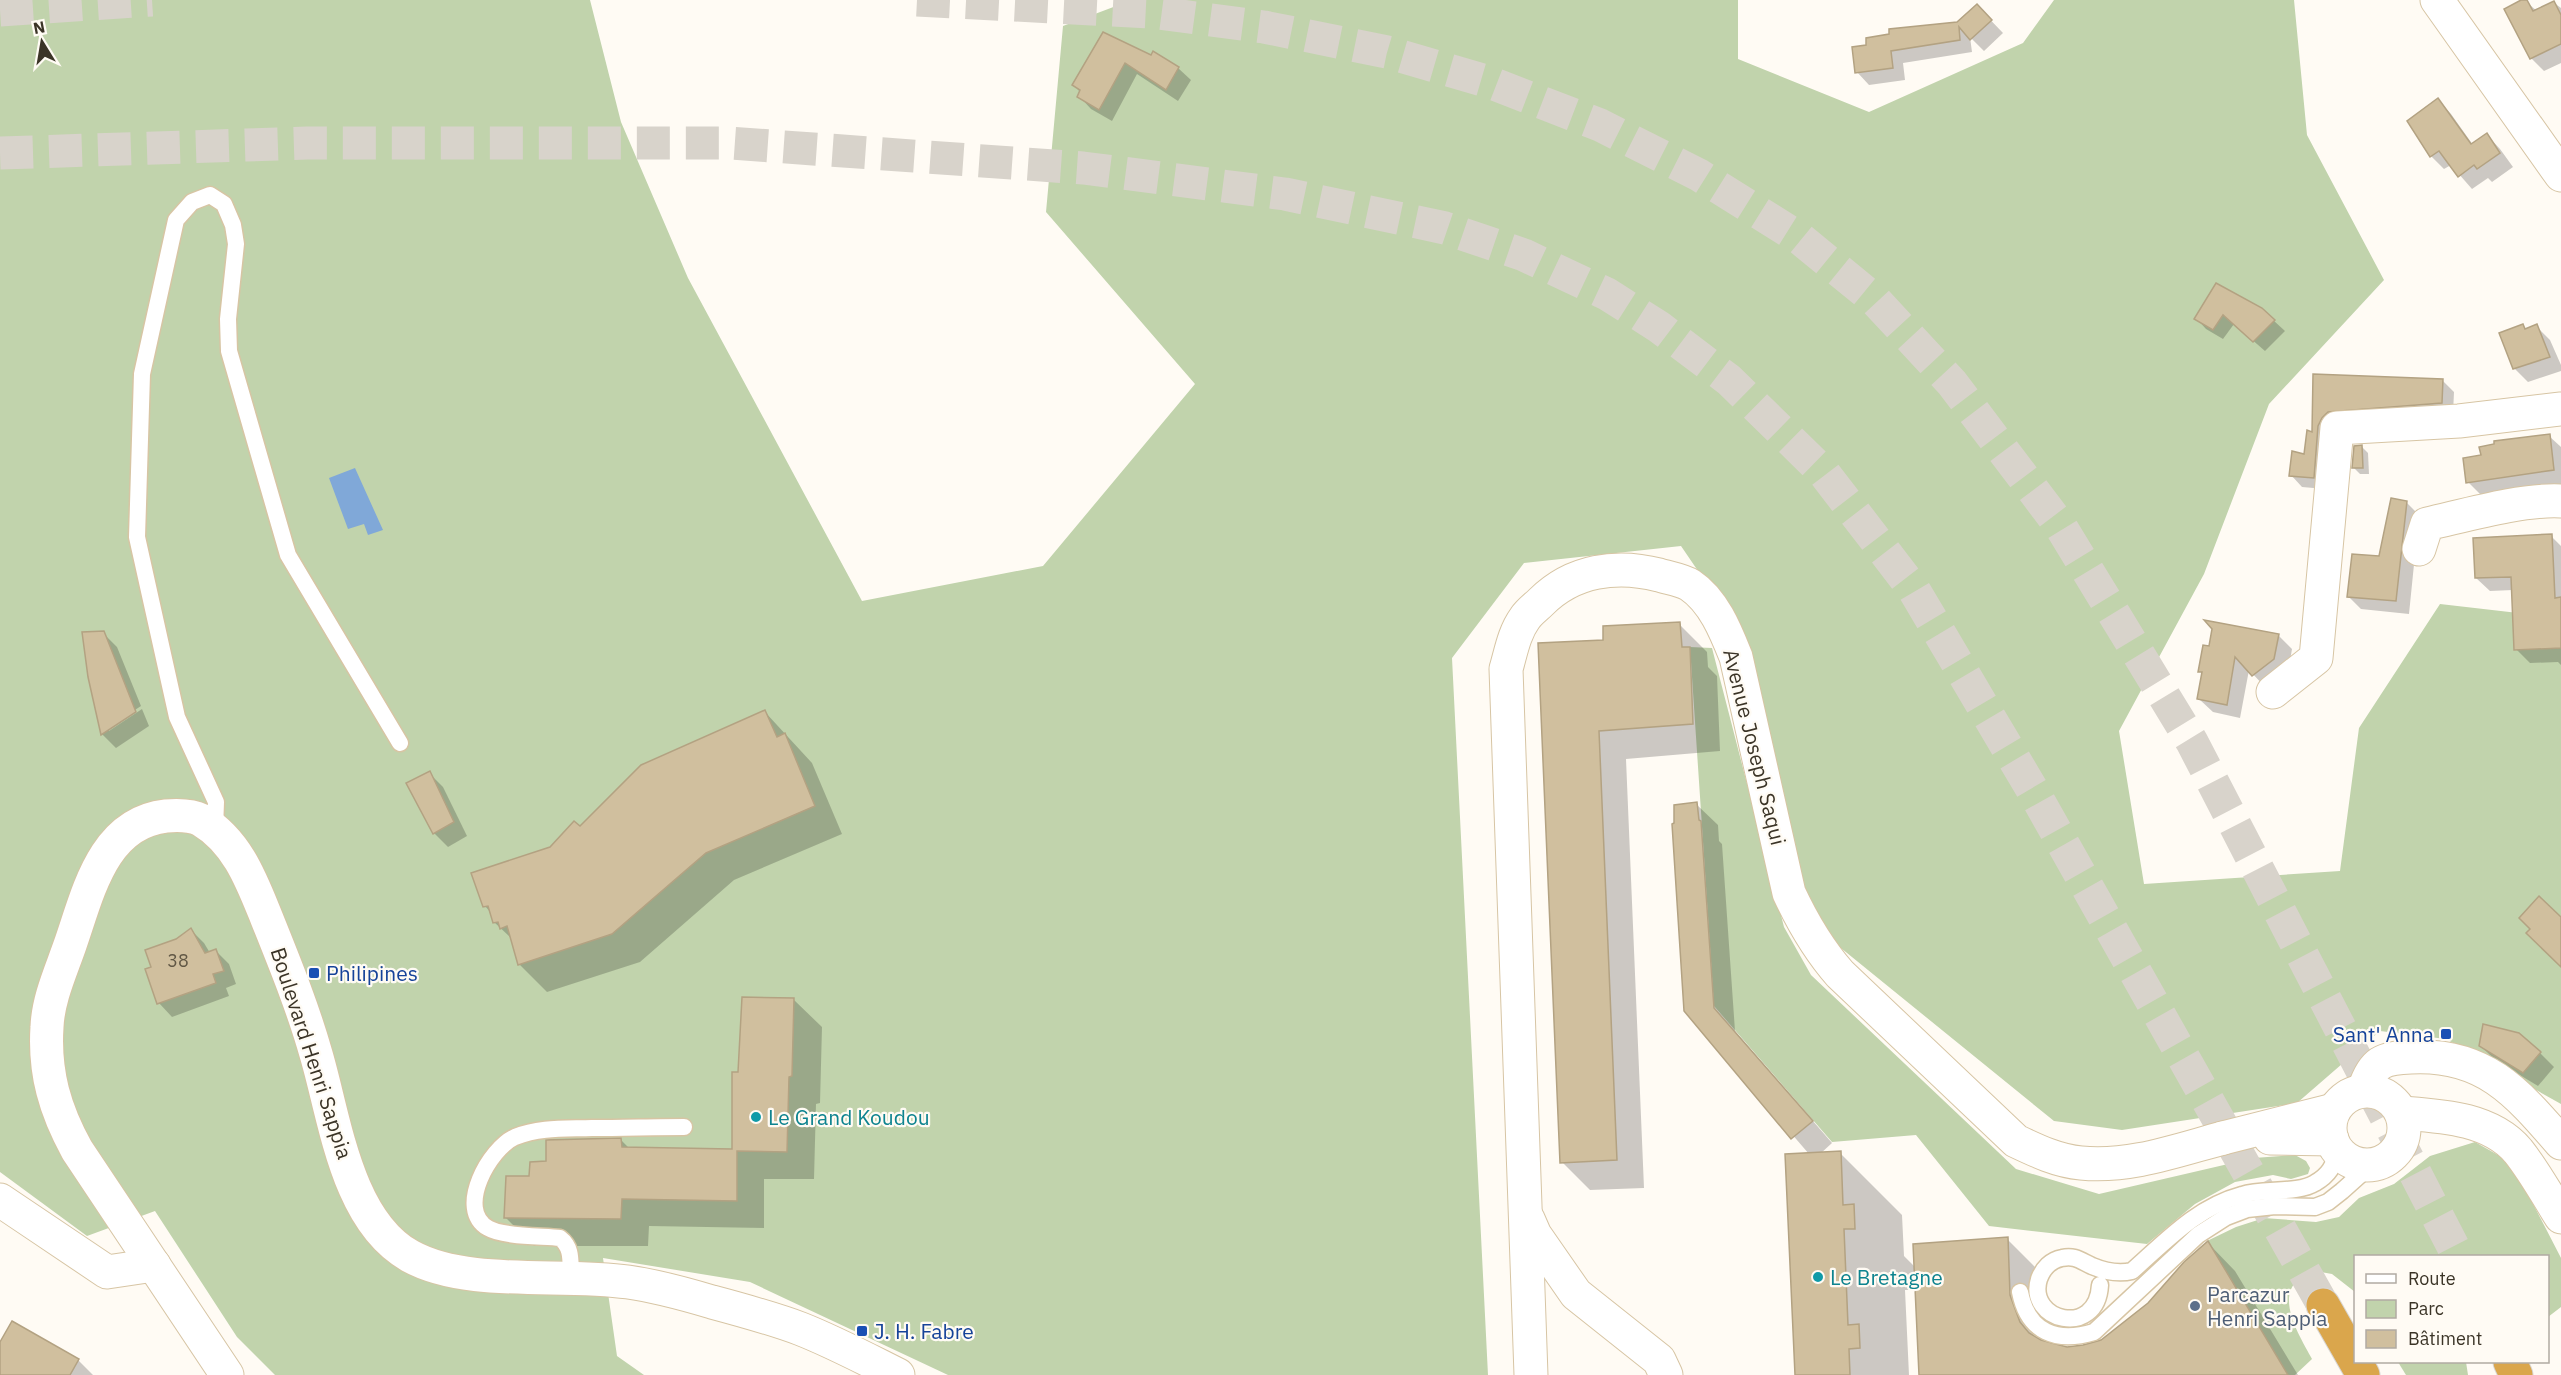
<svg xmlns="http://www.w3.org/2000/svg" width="2561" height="1375" font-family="'IBM Plex Sans',sans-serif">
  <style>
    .green { fill: #c1d3ac }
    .water { fill: #80a8d8 }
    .shadow { fill: #0003 }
    .building { fill: #d0bf9e; stroke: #b3a282; stroke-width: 1.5 }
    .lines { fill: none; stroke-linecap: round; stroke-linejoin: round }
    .motorway-tunnel { stroke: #d8d3cb; stroke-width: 33; stroke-dasharray: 33 16; stroke-linecap: butt }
    .service-casing { stroke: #d7c5a4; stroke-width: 19 }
    .minor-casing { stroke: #d7c5a4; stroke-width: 35 }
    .tertiary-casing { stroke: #d7c5a4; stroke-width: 35 }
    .motorway-casing { stroke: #d8d6d4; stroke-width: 35 }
    .service { stroke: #fff; stroke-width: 16 }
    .minor { stroke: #fff; stroke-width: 33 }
    .tertiary { stroke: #fff; stroke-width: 33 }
    .motorway { stroke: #daa64c; stroke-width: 33 }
    .transit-dot { fill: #1a4fb4; stroke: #fffbf4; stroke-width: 2 }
    .culture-dot { fill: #0f9aa8; stroke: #fffbf4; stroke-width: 2 }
    .service-dot { fill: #5c6f8a; stroke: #fffbf4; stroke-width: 2 }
    .labels { text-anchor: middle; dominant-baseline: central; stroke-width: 4.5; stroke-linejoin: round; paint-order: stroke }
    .number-label { font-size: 18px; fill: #605745 }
    .street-label { font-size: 21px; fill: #3b3427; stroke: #fffbf4 }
    .transit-label { font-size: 21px; fill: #164399; stroke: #fffbf4; text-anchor: start }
    .culture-label { font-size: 21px; fill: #0d838f; stroke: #fffbf4; text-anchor: start }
    .service-label { font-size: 21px; fill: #4e5e75; stroke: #fffbf4; text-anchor: start }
  </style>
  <rect width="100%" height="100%" fill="#fffbf4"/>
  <g class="green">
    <path d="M0,0H590L621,122L688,278L862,601L1043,566L1195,384L1046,212L1063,26L1132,0H1738V59L1869,112L2023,43L2054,0H2294L2307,135L2384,280L2269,404L2204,574L2119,731L2144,884L2340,871L2359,728L2440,604L2561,618V1104L2446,1039L2380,1031L2297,1103L2122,1130L2054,1121L1815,927L1739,631L1681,546L1524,563L1452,658L1488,1375H948L750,1282L603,1258L617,1356L644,1375H275L237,1337L155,1211L87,1236L0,1172Z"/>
    <path d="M1690,647L1712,648L1784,927L1811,975L2016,1169L2099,1194L2254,1158L2295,1155L2306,1161L2310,1168L2308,1174L2291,1179L2273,1175L2235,1182L2195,1204L2147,1244L1989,1226L1916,1135L1832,1142L1714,1006Z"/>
    <path d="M2475,1142L2512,1163L2561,1258V1307L2548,1317V1256H2356L2355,1292L2332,1274L2315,1271C2310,1274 2303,1276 2298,1280C2275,1299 2302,1340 2312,1359L2295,1375H2288L2207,1241L2236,1227L2264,1218L2316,1222L2339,1217L2359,1198L2394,1184L2430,1156Z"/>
    <path d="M2398,1362H2466L2468,1375H2406Z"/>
  </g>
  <path class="water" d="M355,468L383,530L368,535L364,524L348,529L329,478Z"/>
  <g class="shadow">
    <path d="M2524,0L2537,11L2553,2L2561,8V63L2544,71L2531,58L2506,9Z"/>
    <path d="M1977,6L2003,33L1984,51L1970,37L1972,52L1903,63L1905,80L1869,85L1857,72L1868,47L1958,24Z"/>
    <path d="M1104,34L1178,68L1191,80L1178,101L1137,74L1112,121L1091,109L1079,96L1080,92L1074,85Z"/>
    <path d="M2438,100L2451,114L2473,145L2487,135L2500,149L2513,167L2492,182L2488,178L2472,189L2451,165L2444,169L2431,156Z"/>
    <path d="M2261,309L2285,331L2265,351L2234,324L2223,339L2206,329L2196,318Z"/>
    <path d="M2523,325L2527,330L2536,326L2550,340L2561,365V371L2528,382L2514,368Z"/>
    <path d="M2315,376L2442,380L2454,392L2453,414L2348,420L2325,489L2302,487L2291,475L2306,456L2313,435Z"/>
    <path d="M2549,436L2561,447V485L2482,496L2468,482L2482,457Z"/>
    <path d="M2362,447L2368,453L2369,474H2360L2354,468Z"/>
    <path d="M2406,502L2419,515L2409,614L2361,609L2348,596L2380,558Z"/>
    <path d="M2551,536L2561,546V665L2558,662L2530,663L2516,649L2513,590L2490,591L2476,578Z"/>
    <path d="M1679,624L1707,652L1708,667L1717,676L1720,751L1626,759L1644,1188L1590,1190L1562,1162L1605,641Z"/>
    <path d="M103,633L117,647L141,706L109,727V731L142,709L149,726L116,748L102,734Z"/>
    <path d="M2278,635L2292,649L2288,672L2267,689L2249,670L2240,718L2213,712L2199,699L2203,675L2200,671L2210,648Z"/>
    <path d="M765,712L812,763L842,834L734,880L640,962L547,992L519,964L512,939L494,922L492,914L485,906L551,849L580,828Z"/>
    <path d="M429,773L443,787L467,836L448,847L434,833Z"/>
    <path d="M1696,804L1718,825L1719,841L1722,844L1735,1031L1832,1143L1820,1154L1840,1153L1902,1215L1904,1256L1916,1268L2007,1239L2035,1267L2037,1324L2044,1343L2069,1348L2102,1341L2149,1304L2208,1243L2235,1271L2298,1375H1920L1917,1290H1905L1909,1375H1796L1809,1154L1686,1011Z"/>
    <path d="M191,930L204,943L210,953L216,951L229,964L236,984L226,988L229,996L172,1017L159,1003L153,968Z"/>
    <path d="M794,1000L822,1027L820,1103L816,1104L814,1179H764V1228L649,1226L648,1246H534L506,1218L531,1178L548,1163L621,1140L630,1149L734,1150L740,1074Z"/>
    <path d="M2481,1046L2540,1053L2554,1067L2538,1086L2495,1060Z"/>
    <path d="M12,1324L78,1360L93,1375H0V1345Z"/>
  </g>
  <g class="building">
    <path d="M2521,0H2527L2533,11L2554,1L2561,15V44L2530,59L2504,9Z"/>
    <path d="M1977,4L1992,20L1970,40L1959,27L1960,40L1891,51L1893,68L1855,73L1852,47L1866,45V38L1889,34V29L1957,22Z"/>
    <path d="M1103,32L1151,55L1153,51L1179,67L1166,90L1125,63L1099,110L1077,97L1080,90L1072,85Z"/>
    <path d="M2438,98L2471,144L2487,133L2500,153L2477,169L2474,165L2458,177L2439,151L2430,157L2407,121Z"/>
    <path d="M2216,283L2262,308L2275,320L2253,342L2223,315L2213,330L2194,319Z"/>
    <path d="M2523,324L2525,329L2537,324L2550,357L2513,369L2499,333Z"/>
    <path d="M2313,374L2443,379L2442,403L2328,412L2322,418L2318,426L2314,478L2289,476L2292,451L2304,454L2307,430L2312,432Z"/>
    <path d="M2550,434L2554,470L2466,483L2463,458L2481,455L2479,447L2494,444V441Z"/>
    <path d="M2362,445L2363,468H2352L2354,446Z"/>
    <path d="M2391,498L2407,501L2396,601L2347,597L2352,554L2379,556Z"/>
    <path d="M2552,534L2555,598L2561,597V648L2514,650L2511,577L2475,578L2473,538Z"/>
    <path d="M2204,620L2279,634L2274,659L2252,676L2235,657L2227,705L2197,699L2202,672H2198L2203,645L2209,646L2212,629Z"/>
    <path d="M1680,622L1682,647H1690L1693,724L1599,731L1617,1160L1560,1163L1538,643L1603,640V626Z"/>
    <path d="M104,631L136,712L101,735L88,677L82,632Z"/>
    <path d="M765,710L777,737L785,733L815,806L706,853L612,934L518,965L507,926L500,929L498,922L493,923L488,906L483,907L471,873L550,847L574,821L580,826L641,765Z"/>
    <path d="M430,771L454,822L433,834L406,783Z"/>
    <path d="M1697,802L1699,820L1701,821L1714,1008L1813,1121L1791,1139L1684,1011L1672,824L1674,823V805Z"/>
    <path d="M2539,896L2561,917V967L2526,933L2530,929L2519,918Z"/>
    <path d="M191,928L205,953L216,949L224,971L213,974L216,983L157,1004L145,969L151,967L145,950L176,939Z"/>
    <path d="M742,997L794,998L792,1076L789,1077L787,1152L737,1151V1201L622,1199L621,1219L504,1218L506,1176H529L530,1162L546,1161V1140L621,1138L622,1147L732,1149V1072H738Z"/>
    <path d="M2483,1024L2519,1033L2541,1052L2523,1073L2479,1046Z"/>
    <path d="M1841,1151L1843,1205L1854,1204L1855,1229H1844L1848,1325L1859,1324L1860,1348L1849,1349L1850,1375H1795L1785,1154Z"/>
    <path d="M2008,1237L2010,1295L2020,1322L2029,1333L2041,1340L2067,1347L2083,1345L2101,1340L2148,1303L2184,1262L2208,1241L2288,1375H1919L1913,1244Z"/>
    <path d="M12,1321L79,1359L70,1375H0V1342Z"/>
  </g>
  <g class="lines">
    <g class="motorway-tunnel">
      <path d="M917,0L1151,12L1264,27L1387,52L1486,81L1600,125L1699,175L1798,237L1875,300L1952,383L2061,527L2192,742L2458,1256"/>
      <path d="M0,10L152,0"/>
      <path d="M0,153L307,143H729L1083,168L1285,194L1445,228L1524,255L1607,294L1659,327L1729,380L1824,473L1914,590L2036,796L2323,1305"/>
    </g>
    <g class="service-casing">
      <g id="service">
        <path d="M215,829L216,802L177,717L137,537L142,374L176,220L192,202L210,195L224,204L233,225L236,244L228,319L229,351L288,555L400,743"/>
        <path d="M571,1277C570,1262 573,1248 560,1238C542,1236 503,1237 488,1228C455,1209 490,1148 515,1137C540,1127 566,1129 592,1128C623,1128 654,1127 684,1127"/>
        <path d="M2100,1285C2097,1339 2026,1321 2039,1279C2043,1268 2051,1260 2062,1258C2075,1255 2081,1261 2092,1266C2104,1271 2119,1274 2132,1271C2166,1241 2197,1207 2242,1195C2263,1188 2297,1194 2315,1183C2329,1175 2334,1166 2337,1151"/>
        <path d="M2020,1292C2028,1333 2057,1343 2094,1332L2198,1235L2226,1217L2247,1209L2275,1206L2315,1207L2328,1202L2342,1191L2371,1165"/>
      </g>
    </g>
    <g class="minor-casing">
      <g id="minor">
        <path d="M2437,0L2561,175"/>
        <path d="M2419,549L2427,524C2467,515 2521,499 2561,501"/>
        <path d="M2273,692L2316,658L2337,428L2459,421L2561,409"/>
        <path d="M2223,1138L2334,1110"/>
        <path d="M2270,1138L2332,1139"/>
        <path d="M0,1200L107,1272L154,1265"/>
        <path d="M227,1375L77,1150C55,1110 44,1073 47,1027C48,999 61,971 70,945C88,894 102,823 166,816C178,815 191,815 201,820C238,842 252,882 267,919C285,964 303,1008 316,1054C335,1118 346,1220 410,1256C468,1288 562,1272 628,1282C657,1286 685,1294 712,1302C742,1310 772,1318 801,1329C834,1342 866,1359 898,1375"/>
      </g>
    </g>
    <g class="tertiary-casing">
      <g id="tertiary">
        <path d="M2364,1090C2373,1062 2382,1058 2411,1057C2484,1053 2517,1092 2561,1143"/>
        <circle cx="2367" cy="1128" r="37"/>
        <path d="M2402,1113C2441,1116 2490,1118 2518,1151C2534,1171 2547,1195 2561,1217"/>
        <path d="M1528,1219L1535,1235L1576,1294L1659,1360L1666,1375"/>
        <path d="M1531,1375L1506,669C1511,652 1514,633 1525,618C1529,612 1536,607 1541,602C1573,570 1617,564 1659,575C1669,578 1682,580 1690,585C1714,601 1726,632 1736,657L1789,893C1803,923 1818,949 1840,974L2016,1141C2037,1151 2058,1161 2081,1163C2129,1168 2178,1150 2223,1138"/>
      </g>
    </g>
    <g class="motorway-casing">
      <g id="motorway">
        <path d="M2323,1305L2363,1375"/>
        <path d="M2510,1362L2516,1375"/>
      </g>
    </g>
    <use href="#service" class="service"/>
    <use href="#minor" class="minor"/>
    <use href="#tertiary" class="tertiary"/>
    <use href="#motorway" class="motorway"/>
  </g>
  <g class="transit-dot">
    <rect x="308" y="967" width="12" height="12" rx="3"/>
    <rect x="2440" y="1028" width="12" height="12" rx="3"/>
    <rect x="856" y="1325" width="12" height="12" rx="3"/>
  </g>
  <g class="culture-dot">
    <circle cx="756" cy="1117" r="6"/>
    <circle cx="1818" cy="1277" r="6"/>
  </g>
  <circle class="service-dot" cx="2195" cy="1306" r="6"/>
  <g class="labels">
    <g class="number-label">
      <text x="178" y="960">38</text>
    </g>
    <g class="street-label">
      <text transform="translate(1755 747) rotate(76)">Avenue Joseph Saqui</text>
      <text transform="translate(312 1053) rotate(72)">Boulevard Henri Sappia</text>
    </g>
    <g class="transit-label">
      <text x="326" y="973">Philipines</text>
      <text x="2434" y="1034" text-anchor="end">Sant' Anna</text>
      <text x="874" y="1331">J. H. Fabre</text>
    </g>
    <g class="culture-label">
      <text x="768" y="1117">Le Grand Koudou</text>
      <text x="1830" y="1277">Le Bretagne</text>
    </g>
    <g class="service-label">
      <text x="2207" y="1294">Parcazur<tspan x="2207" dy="24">Henri Sappia</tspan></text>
    </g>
  </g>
  <rect x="2354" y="1255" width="195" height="108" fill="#fffbf4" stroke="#b1aba2" stroke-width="1.5"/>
  <rect x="2366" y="1274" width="30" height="9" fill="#ffffff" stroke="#b1aba2" stroke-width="1.5"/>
  <text x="2408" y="1285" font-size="18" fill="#3b3427">Route</text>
  <rect x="2366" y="1300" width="30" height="18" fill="#c1d3ac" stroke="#b1aba2" stroke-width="1.5"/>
  <text x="2408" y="1315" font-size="18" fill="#3b3427">Parc</text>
  <rect x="2366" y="1330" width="30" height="18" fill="#d0bf9e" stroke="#b1aba2" stroke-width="1.5"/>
  <text x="2408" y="1345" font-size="18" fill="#3b3427">Bâtiment</text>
  <g transform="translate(42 42) rotate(349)" stroke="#fffbf4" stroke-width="4.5" paint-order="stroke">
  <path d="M0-4.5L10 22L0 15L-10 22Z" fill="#3b3427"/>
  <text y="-9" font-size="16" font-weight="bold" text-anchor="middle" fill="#3b3427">N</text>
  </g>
</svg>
